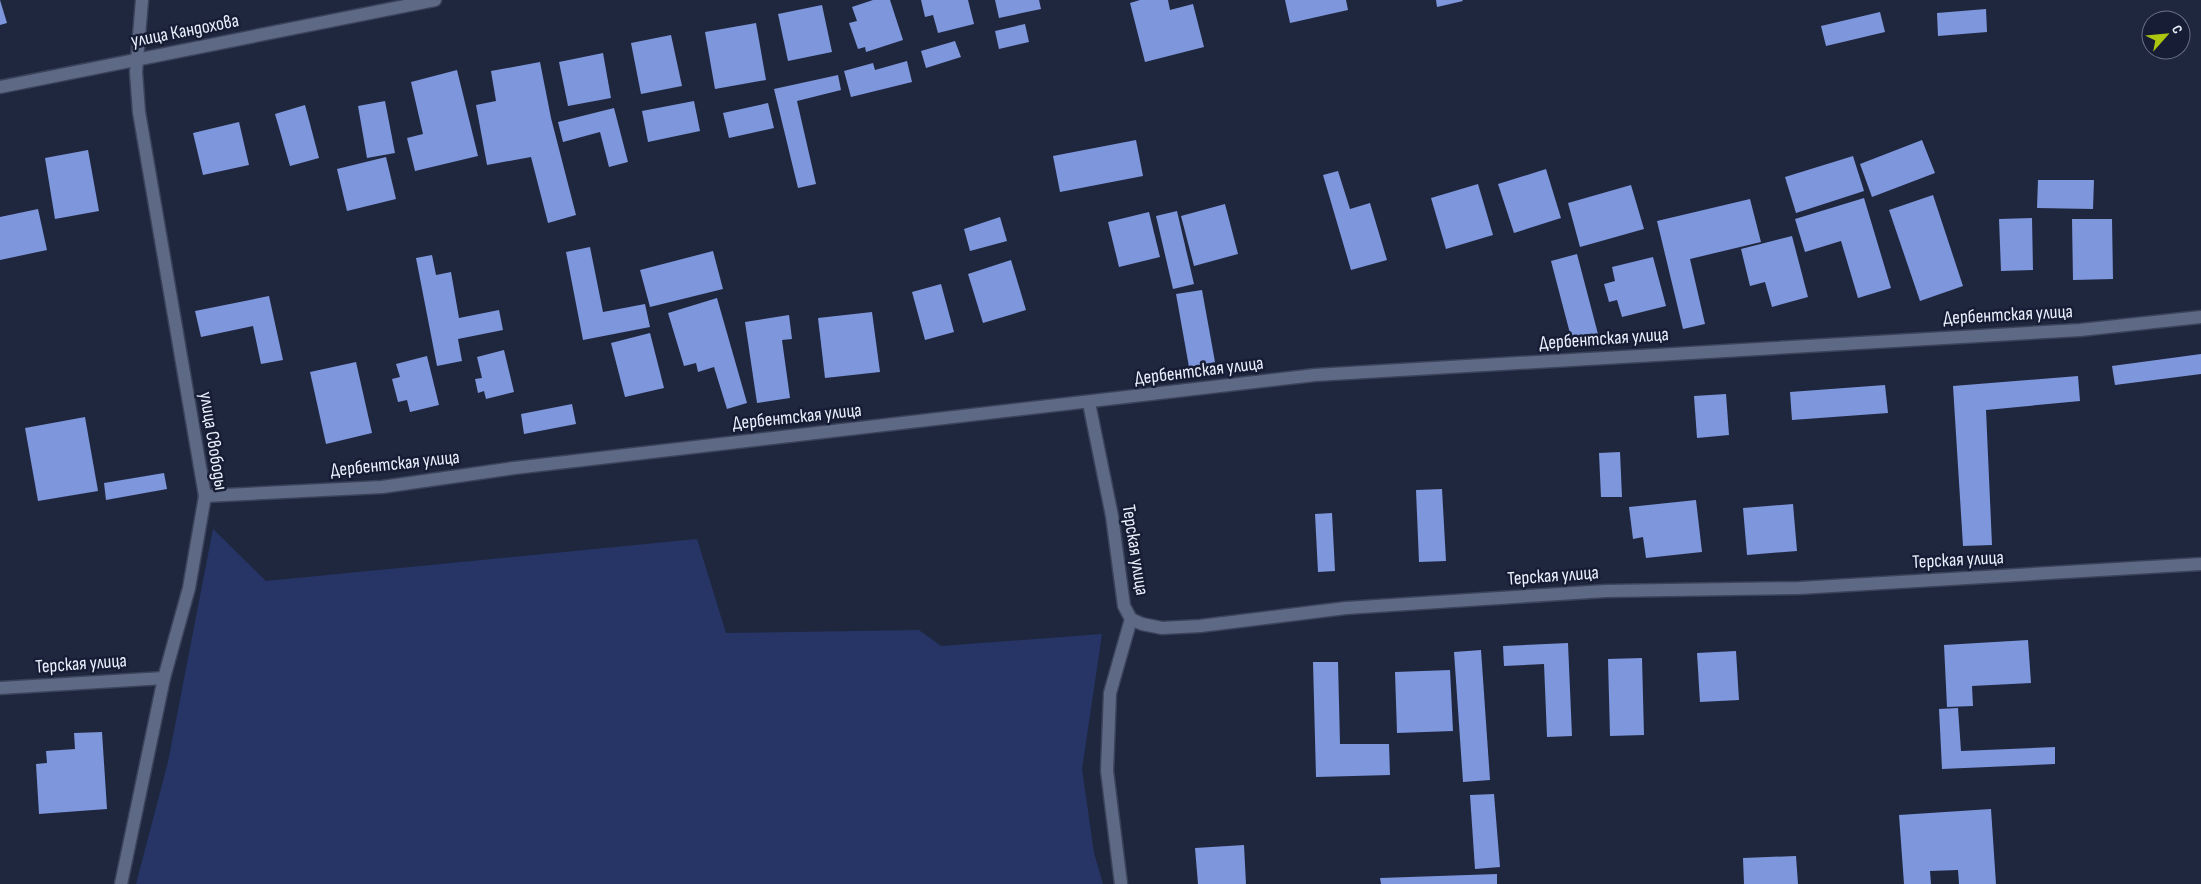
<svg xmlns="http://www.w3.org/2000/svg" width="2201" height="884" font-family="'Sofia Sans Condensed',sans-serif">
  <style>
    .green { fill: #263565 }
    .building { fill: #7e96dc }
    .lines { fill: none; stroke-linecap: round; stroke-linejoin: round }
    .lane-casing { stroke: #3b435a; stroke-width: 15 }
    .street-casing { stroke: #3b435a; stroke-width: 15 }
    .lane { stroke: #5e6986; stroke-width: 12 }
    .street { stroke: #5e6986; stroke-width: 12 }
    .labels { text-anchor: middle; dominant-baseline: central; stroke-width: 5; stroke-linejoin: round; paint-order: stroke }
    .street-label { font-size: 19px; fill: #eaf0fd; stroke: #161d35 }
  </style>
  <rect width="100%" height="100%" fill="#1f273f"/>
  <path class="green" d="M213,529L266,581L697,539L726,633L919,630L941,646L1102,634L1082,769L1094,853L1103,884H136L168,762Z"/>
  <g class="building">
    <path d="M0,0L7,23L0,25Z"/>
    <path d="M873,0H890L903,40L866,52L865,47L858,49L849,23L857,21L852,7Z"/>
    <path d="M921,0H968L974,24L938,33L933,15L925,17Z"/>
    <path d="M995,0H1039L1041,9L999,18Z"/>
    <path d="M1140,0H1168L1170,10L1193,4L1204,47L1145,62L1130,3Z"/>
    <path d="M1285,0H1346L1348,10L1290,23Z"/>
    <path d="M1436,0H1462L1463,1L1437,7Z"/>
    <path d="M822,5L832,52L788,61L778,14Z"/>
    <path d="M1986,9L1987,32L1938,36L1937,13Z"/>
    <path d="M1880,12L1885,32L1826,46L1821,26Z"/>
    <path d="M756,23L766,80L715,89L705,32Z"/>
    <path d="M1025,24L1029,42L999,49L995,31Z"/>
    <path d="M671,35L682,86L641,94L631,43Z"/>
    <path d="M955,41L961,57L926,68L921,51Z"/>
    <path d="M603,53L611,98L568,106L559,62Z"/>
    <path d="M907,61L912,82L851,97L844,71L873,63L875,70Z"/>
    <path d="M540,62L551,118L576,215L548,223L531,157L487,165L476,105L496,101L491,71Z"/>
    <path d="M457,70L478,156L415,171L407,138L423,134L411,82Z"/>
    <path d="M838,75L841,90L797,101L816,184L798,188L774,89Z"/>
    <path d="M385,101L395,153L367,158L358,106Z"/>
    <path d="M694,101L700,131L648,142L642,111Z"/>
    <path d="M768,103L774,128L729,138L723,113Z"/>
    <path d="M305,105L319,158L290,166L275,114Z"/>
    <path d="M614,108L628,162L609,167L600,132L563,142L558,122Z"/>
    <path d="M239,122L249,165L203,175L193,133Z"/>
    <path d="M1136,140L1143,176L1060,192L1053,156Z"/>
    <path d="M1922,140L1935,173L1872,197L1860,164Z"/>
    <path d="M88,150L99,211L55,219L45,158Z"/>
    <path d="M1853,156L1864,191L1796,213L1785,177Z"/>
    <path d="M386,157L396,199L347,211L337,169Z"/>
    <path d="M1546,169L1561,218L1514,233L1498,184Z"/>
    <path d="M1338,171L1350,209L1370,203L1387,260L1351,270L1323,175Z"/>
    <path d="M2038,180H2094L2093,209L2037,208Z"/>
    <path d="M1478,184L1493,235L1446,249L1431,198Z"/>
    <path d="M1631,185L1644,229L1580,247L1568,203Z"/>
    <path d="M1933,195L1963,286L1920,301L1889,210Z"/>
    <path d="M1864,198L1891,288L1858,298L1841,241L1805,252L1795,219Z"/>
    <path d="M1750,199L1761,242L1690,259L1705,324L1683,329L1657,221Z"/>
    <path d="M1225,204L1238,254L1194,266L1181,216Z"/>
    <path d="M38,209L47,250L0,260V217Z"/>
    <path d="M1177,211L1194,284L1173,289L1156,216Z"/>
    <path d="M1149,212L1160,257L1119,267L1108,222Z"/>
    <path d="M1000,217L1007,241L970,251L964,229Z"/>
    <path d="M2032,218L2033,270L2001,271L1999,219Z"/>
    <path d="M2072,219H2112L2113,279L2073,280Z"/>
    <path d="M1792,236L1808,297L1772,307L1765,282L1750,286L1741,249Z"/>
    <path d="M590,247L603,312L645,304L650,327L583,340L566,252Z"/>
    <path d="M713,251L723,289L650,307L640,270Z"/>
    <path d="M1577,254L1598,334L1572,341L1551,261Z"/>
    <path d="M432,255L436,275L451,272L459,318L499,310L503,330L458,339L462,361L437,366L416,258Z"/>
    <path d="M1653,257L1666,306L1622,317L1617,300L1609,302L1604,284L1615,281L1612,267Z"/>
    <path d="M1011,260L1026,310L983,323L968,274Z"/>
    <path d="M941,284L954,332L925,340L912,292Z"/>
    <path d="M1202,290L1215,362L1189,367L1176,294Z"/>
    <path d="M269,296L283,360L261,364L253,326L201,337L195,311Z"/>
    <path d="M717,298L747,403L727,409L714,367L698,372L696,363L684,366L668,313Z"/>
    <path d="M872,312L880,372L825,378L818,318Z"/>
    <path d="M789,315L792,339L782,340L790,398L757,403L745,322Z"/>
    <path d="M650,333L664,388L625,397L611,343Z"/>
    <path d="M504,350L514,392L486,399L484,391L478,393L475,379L482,378L477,357Z"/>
    <path d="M2201,354V374L2115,385L2112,366Z"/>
    <path d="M427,356L439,405L410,412L407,400L398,402L392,379L400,377L396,364Z"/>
    <path d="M356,362L372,433L326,444L310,372Z"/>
    <path d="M2078,376L2080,401L1986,410L1992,545L1963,546L1953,386Z"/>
    <path d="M1885,385L1888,413L1792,420L1790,392Z"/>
    <path d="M1726,394L1729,435L1697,438L1694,396Z"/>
    <path d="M572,404L576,424L524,434L521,414Z"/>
    <path d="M85,417L98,491L38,501L25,428Z"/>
    <path d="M1620,452L1622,497H1601L1599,453Z"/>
    <path d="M164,473L167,489L106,500L104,483Z"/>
    <path d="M1442,489L1446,561L1419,562L1416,490Z"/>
    <path d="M1696,500L1702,552L1646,558L1643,537L1633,539L1629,507Z"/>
    <path d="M1793,504L1797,551L1747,555L1743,508Z"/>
    <path d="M1332,513L1335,571L1318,572L1315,514Z"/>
    <path d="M2028,640L2031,683L1972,686L1973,706L1947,707L1944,645Z"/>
    <path d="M1568,643L1572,736L1547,737L1544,664L1504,666L1503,646Z"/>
    <path d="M1481,650L1490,780L1463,782L1454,652Z"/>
    <path d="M1736,651L1739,700L1700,702L1697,653Z"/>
    <path d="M1642,658L1644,735L1610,736L1608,659Z"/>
    <path d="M1313,662H1338L1340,744H1389L1390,775L1316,777Z"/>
    <path d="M1450,670L1453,731L1397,733L1395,672Z"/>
    <path d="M1958,708L1961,751L2055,747V764L1942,769L1939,709Z"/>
    <path d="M102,732L107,809L39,814L36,764L47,763L46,751L75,749L74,733Z"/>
    <path d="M1494,794L1500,867L1475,869L1470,795Z"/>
    <path d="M1991,809L1996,884H1959L1958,870L1930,871L1931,884H1904L1899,815Z"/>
    <path d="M1244,845L1246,884H1198L1195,848Z"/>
    <path d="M1796,856L1798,884H1744L1743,858Z"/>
    <path d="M1497,874V884H1381L1380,878Z"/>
  </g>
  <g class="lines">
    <g class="lane-casing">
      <path id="lane" d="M1121,884L1107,771L1110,693L1131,619"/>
    </g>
    <g class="street-casing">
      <g id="street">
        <path d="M0,87L435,0"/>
        <path d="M1089,403L1112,516L1124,606L1131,619L1142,624L1162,628L1200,626L1346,608L1606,591L1799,588L2201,564"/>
        <path d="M205,496L382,487L514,468L1315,375L2080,330L2201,317"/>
        <path d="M0,688L164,678"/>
        <path d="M121,884L164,678L189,588L205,496L139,112L136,72L142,0"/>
      </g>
    </g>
    <use href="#lane" class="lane"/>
    <use href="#street" class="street"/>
  </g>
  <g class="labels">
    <g class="street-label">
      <text transform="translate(185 31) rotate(-11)">улица Кандохова</text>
      <text transform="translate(2008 315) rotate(-3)">Дербентская улица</text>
      <text transform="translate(1604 339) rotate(-4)">Дербентская улица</text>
      <text transform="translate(1199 371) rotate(-7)">Дербентская улица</text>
      <text transform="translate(797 417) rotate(-6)">Дербентская улица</text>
      <text transform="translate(213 441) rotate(81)">улица Свободы</text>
      <text transform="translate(395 464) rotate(-6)">Дербентская улица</text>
      <text transform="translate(1135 550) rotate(81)">Терская улица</text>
      <text transform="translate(1958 560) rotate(-3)">Терская улица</text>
      <text transform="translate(1553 576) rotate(-4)">Терская улица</text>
      <text transform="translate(81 664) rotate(-4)">Терская улица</text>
    </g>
  </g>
  <g transform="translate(2166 35) rotate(63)"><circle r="24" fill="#161d35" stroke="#6b7185"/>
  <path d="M0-4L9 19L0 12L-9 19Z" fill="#adc610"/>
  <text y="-8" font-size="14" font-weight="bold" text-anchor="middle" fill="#eaf0fd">С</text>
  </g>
</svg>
